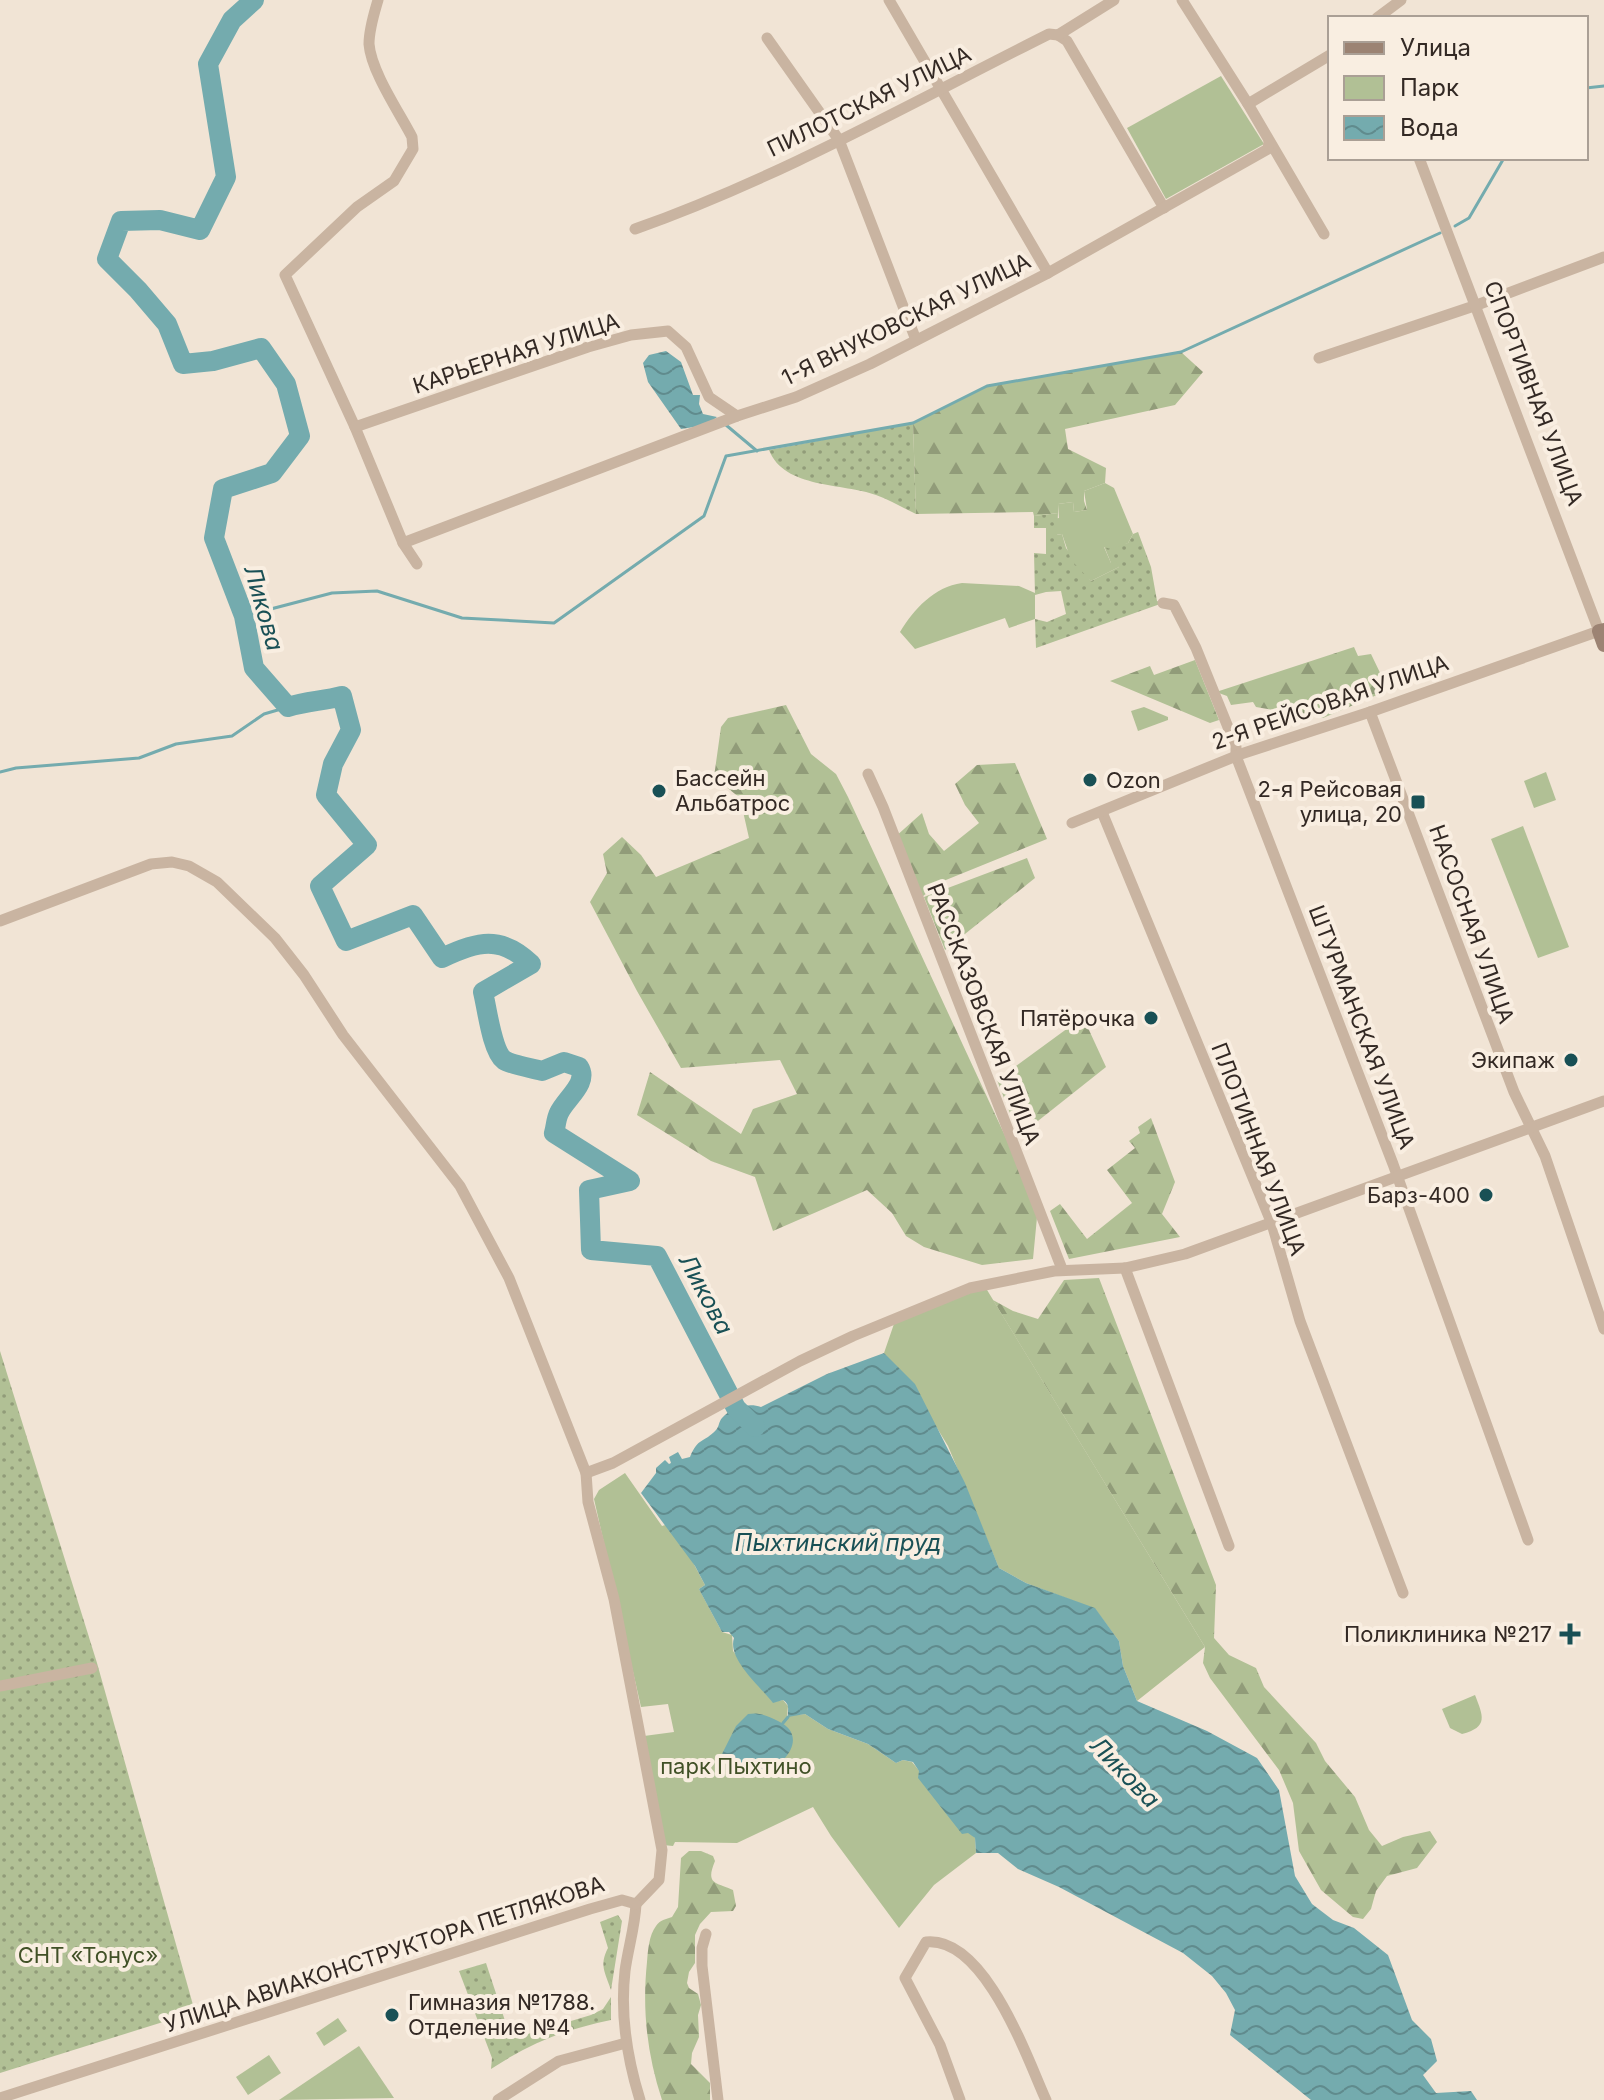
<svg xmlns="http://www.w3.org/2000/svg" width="1604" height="2100" font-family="Inter,sans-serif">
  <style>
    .grass { fill: url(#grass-dots) }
    .forest { fill: url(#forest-firs) }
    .park { fill: #b1c095 }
    .water { fill: url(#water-waves) }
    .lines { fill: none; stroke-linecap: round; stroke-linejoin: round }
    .stream { stroke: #74abae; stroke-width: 3 }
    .river { stroke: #74abae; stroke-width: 20 }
    .street { stroke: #c9b4a1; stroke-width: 11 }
    .secondary { stroke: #9c8373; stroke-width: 14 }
    .poi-dot { fill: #195055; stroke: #f9eee1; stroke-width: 3 }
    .labels { text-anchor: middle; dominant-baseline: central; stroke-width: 8; stroke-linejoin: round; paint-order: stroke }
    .street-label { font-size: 22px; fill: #332924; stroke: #f9eee1 }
    .poi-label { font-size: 22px; fill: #332924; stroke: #f9eee1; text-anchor: end }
    .park-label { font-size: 22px; fill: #415127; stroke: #f9eee1 }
    .water-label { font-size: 24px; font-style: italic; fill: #195055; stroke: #f9eee1 }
  </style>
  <defs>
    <pattern id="grass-dots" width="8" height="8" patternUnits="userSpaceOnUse" patternTransform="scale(2)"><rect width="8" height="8" fill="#b1c095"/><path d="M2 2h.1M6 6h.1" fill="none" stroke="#919c79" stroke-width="1.8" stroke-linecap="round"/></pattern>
    <pattern id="forest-firs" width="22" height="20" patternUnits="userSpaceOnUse" patternTransform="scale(2)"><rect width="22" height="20" fill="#b1c095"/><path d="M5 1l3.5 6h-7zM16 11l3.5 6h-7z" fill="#919c79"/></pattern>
    <pattern id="water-waves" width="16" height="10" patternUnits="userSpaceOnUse" patternTransform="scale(2)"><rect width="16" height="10" fill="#74abae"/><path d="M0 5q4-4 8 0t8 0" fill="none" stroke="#608b8d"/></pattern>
  </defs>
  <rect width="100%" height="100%" fill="#f1e4d5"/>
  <g class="grass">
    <path d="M913,423L916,514C903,508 890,500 876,495C844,483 784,489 769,450Z"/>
    <path d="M1058,513L1057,535L1062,534L1066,548L1091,581L1119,567L1111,563L1104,546L1128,543L1133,534L1138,532L1151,567L1157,601L1163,603L1036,648L1035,619L1047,622L1066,614L1061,591L1046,592L1035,595L1034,553L1046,554V528H1034V516Z"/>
    <path d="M0,1351L97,1663L195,2012L0,2073Z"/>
    <path d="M618,1915L622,1921L611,1990C605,1972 599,1965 608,1948L600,1922Z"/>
    <path d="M486,1963L511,2039L591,2015L603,2009L611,1997V2020C564,2030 532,2042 491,2069L492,2058L459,1971Z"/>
  </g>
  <g class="forest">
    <path d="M1181,352L1203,372L1175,405L1065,429L1068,449L1106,468L1105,483L1084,491V501L1087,510L1074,512L1073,502L1058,504V513L1034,516L1033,512L916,514L913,423L987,386Z"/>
    <path d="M1354,647L1358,656L1371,654L1384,681V692L1323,718L1256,707L1253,702L1231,705L1227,696L1216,692Z"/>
    <path d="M1195,660L1219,720L1210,723L1110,681L1150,666L1154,675Z"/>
    <path d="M786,705L811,754L836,774L848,797L1038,1207L1033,1259L982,1265L924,1247L906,1236L892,1213L867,1190L773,1231L755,1177L711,1161L637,1115L650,1072L741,1134L753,1109L797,1094L780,1060L681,1068L637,991L590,902L607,873L603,854L622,837L641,855L656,877L749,838L740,798L714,777L721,727L728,718Z"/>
    <path d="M1015,763L1047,839L941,882L918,900L895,837L922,813L929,834L944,851L979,823L965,805L955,784L977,765Z"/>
    <path d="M1027,858L1035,878L945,950L924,897Z"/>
    <path d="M1083,1017L1106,1067L1019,1136L997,1080Z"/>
    <path d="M1151,1118L1175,1182L1162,1214L1180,1237L1069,1259L1050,1211L1060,1204L1087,1239L1132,1203L1107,1170L1135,1148L1129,1141L1140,1133L1138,1127Z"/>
    <path d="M1099,1278L1216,1585L1214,1638L1229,1655L1256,1668L1264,1687L1316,1743L1325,1761L1355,1797L1369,1830L1382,1846L1403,1837L1430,1831L1437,1842L1417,1868L1387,1876L1376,1891L1371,1909L1363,1919L1353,1917L1321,1890L1299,1851L1293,1803L1279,1770L1210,1678L1203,1663L1205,1647L993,1300L1013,1311L1038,1319L1064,1280Z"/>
    <path d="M689,1851H701L713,1856L715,1861C705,1885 716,1882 733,1890L736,1906L733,1911L711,1912L700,1924L695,1935V1963L689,1972L687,1983L689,1988L698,1994L701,2005L698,2015L699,2037L692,2053L691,2064L710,2083V2100H662C647,2054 642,2010 647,1962C648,1950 649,1935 656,1926C660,1920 666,1919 672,1917L678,1907L681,1858Z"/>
  </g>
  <g class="park">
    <path d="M1221,76L1264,144L1166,199L1127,128Z"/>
    <path d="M1105,483L1114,488L1133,534L1128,543L1111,549L1104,547L1111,563L1116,561L1119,567L1091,581L1071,560L1062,534L1056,535L1053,519L1059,518L1058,504L1073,502L1074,512L1087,510L1084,491Z"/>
    <path d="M962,583L1019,586L1035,593V619L1009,628L1005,618L915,649L900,632C914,609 934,587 962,583Z"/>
    <path d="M1144,707L1168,717V720L1138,731L1131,711Z"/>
    <path d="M1546,772L1556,800L1534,808L1524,781Z"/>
    <path d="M1523,826L1569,947L1538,958L1491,839Z"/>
    <path d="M984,1285L1205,1647L1137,1701L1123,1666L1119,1641L1095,1609L1026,1583L999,1568L948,1446L929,1415L884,1353L896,1318Z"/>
    <path d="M625,1473L662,1526L672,1523L705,1585L699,1589L722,1632L732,1635L733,1651L773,1702L783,1700L788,1706L787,1716L805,1714L828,1729L868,1744L896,1763L903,1760L912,1762L975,1838L976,1853L934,1885L899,1928L831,1836L813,1807L737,1843L675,1842L673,1846L663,1845L644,1736L674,1732L668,1704L641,1707L594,1499L599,1490Z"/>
    <path d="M1475,1695C1483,1716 1489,1727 1462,1734L1450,1728L1442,1709Z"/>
    <path d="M338,2018L347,2031L324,2046L316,2033Z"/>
    <path d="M359,2046L394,2098L279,2100Z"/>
    <path d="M269,2055L281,2073L248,2095L236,2077Z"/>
  </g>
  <g class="water">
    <path d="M666,351L681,362L693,395H700L699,404L703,414L717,417L707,425L681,429L648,382L643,363L649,355Z"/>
    <path d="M884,1353L915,1384L965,1483L999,1568L1026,1583L1095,1608L1119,1641L1123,1666L1137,1701L1207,1731L1257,1758L1279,1790L1295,1876L1312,1904L1333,1920L1354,1928L1388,1955L1412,2020L1431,2039L1437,2061L1423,2075L1436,2093L1471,2091L1477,2100H1311L1230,2035L1235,2010L1226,1993L1212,1976L1183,1953L1059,1887L1018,1869L998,1853H976L975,1838L968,1833L962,1834L918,1778L919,1771L913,1762L903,1760L896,1763L868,1744L828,1729L805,1714L788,1717C787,1711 791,1705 783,1700L773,1703C760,1686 727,1659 734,1638L729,1632H722L701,1593L699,1589L705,1585L695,1566L641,1493L656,1473V1468L665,1460L669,1464L671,1463L669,1457L678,1452L682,1459L690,1457C698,1437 704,1443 716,1430C719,1427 719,1421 722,1418C731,1408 748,1402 761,1407L827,1374Z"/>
    <path d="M748,1714C760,1712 768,1716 778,1721C826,1743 745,1806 721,1756L736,1726Z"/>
  </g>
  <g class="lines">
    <g class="stream">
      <path d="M1586,88L1604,86"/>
      <path d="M1455,226L1469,218L1504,158"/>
      <path d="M726,425L757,451"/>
      <path d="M244,616L332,593L377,591L462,618L554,623L704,516L726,456L913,423L987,386L1181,352L1440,233"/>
      <path d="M0,772L16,768L139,758L176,744L232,736L264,714L288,707"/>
      <path d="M783,1723L788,1717"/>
    </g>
    <path class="river" d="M254,0L232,20L208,64L226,177L200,230L160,220L121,221L107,259L138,290L167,324L183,364L213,361L261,348L286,384L300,436L272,473L223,489L214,538L244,616L254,668L288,707C306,701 324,701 342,696L351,730L333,764L326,795L367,845L320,886L346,941L413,915L442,958C477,941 501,935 531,964L483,992C487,1008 492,1051 504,1060C511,1065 532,1068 542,1071L564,1062L579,1067C589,1083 566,1098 559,1113C556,1119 556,1126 554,1133L630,1181L589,1190L591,1250L657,1256L736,1408L755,1427"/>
    <g class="street">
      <path d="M378,0C374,14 369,29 369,44C371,71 399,112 412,137L413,149L394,181L357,207L285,275L355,427L403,543L417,564"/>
      <path d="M889,0L1048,273"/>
      <path d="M1182,0L1248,104L1324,234"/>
      <path d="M1377,18L1401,0"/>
      <path d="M1058,35L1067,41L1164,208"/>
      <path d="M767,38L839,140L916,340"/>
      <path d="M1248,104L1330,55"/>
      <path d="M635,229C779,178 913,102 1049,34L1058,35L1114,0"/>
      <path d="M1319,358L1477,305L1604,257"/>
      <path d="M355,427L588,347L631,335L668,331L686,347L709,397L737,416"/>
      <path d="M403,543L737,416L796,397L870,364L1048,273L1268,149L1269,142"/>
      <path d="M1163,603L1174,605L1196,648L1236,747V756L1393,1164L1528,1540"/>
      <path d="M1370,712L1514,1092L1545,1156L1604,1329"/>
      <path d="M868,774L883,807L1062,1269"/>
      <path d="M1102,812L1272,1224L1300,1321L1403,1593"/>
      <path d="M1072,823L1241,754L1370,712L1599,631L1419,158"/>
      <path d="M0,921L151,864L172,862L189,866L217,882L275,938L304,975L343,1035L460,1186L509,1278L586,1473L588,1502L614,1599L662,1850L659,1880L636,1904"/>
      <path d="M1125,1268L1229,1546"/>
      <path d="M586,1473L613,1463L800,1361L853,1336L970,1288L1054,1271L1125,1268L1185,1254L1604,1101"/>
      <path d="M0,1686L92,1668"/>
      <path d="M636,1904C635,1927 628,1948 625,1971C620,2015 627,2058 640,2100"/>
      <path d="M706,1934L702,1948V1966L718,2100"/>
      <path d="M0,2098L590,1909L622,1900L636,1904"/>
      <path d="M498,2100L559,2061L626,2043"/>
      <path d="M960,2100L940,2045L905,1978L926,1942C985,1936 1027,2058 1046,2100"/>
    </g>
    <path class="secondary" d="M1604,630L1599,631L1604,645"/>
  </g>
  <g class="poi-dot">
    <circle cx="1090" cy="780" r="8"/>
    <circle cx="659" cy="791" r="8"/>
    <rect x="1410" y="794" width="16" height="16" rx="4"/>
    <circle cx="1151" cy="1018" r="8"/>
    <circle cx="1571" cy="1060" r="8"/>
    <circle cx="1486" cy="1195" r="8"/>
    <path d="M1566 1622h8v8h8v8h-8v8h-8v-8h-8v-8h8z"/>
    <circle cx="392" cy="2015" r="8"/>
  </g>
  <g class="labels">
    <g class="street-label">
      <text transform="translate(869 101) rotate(-26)">ПИЛОТСКАЯ УЛИЦА</text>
      <text transform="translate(906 319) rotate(-26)">1-Я ВНУКОВСКАЯ УЛИЦА</text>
      <text transform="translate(516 353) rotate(-18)">КАРЬЕРНАЯ УЛИЦА</text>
      <text transform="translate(1534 393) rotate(69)">СПОРТИВНАЯ УЛИЦА</text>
      <text transform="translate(1330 702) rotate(-19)">2-Я РЕЙСОВАЯ УЛИЦА</text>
      <text transform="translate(1472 924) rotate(70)">НАСОСНАЯ УЛИЦА</text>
      <text transform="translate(984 1014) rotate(69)">РАССКАЗОВСКАЯ УЛИЦА</text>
      <text transform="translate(1362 1027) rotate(69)">ШТУРМАНСКАЯ УЛИЦА</text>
      <text transform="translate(1259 1149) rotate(69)">ПЛОТИННАЯ УЛИЦА</text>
      <text transform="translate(384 1954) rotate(-18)">УЛИЦА АВИАКОНСТРУКТОРА ПЕТЛЯКОВА</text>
    </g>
    <g class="poi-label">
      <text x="675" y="778" text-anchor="start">Бассейн<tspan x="675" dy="25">Альбатрос</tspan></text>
      <text x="1106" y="780" text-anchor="start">Ozon</text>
      <text x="1402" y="789">2-я Рейсовая<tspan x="1402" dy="25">улица, 20</tspan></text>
      <text x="1135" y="1018">Пятёрочка</text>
      <text x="1555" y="1060">Экипаж</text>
      <text x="1470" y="1195">Барз-400</text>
      <text x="1552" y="1634">Поликлиника №217</text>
      <text x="408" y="2002" text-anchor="start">Гимназия №1788.<tspan x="408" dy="25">Отделение №4</tspan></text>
    </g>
    <g class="park-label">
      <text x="736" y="1766">парк Пыхтино</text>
      <text x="88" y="1955">СНТ «Тонус»</text>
    </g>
    <g class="water-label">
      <text transform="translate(264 608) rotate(74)">Ликова</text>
      <text transform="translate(706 1294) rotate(62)">Ликова</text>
      <text x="838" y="1542">Пыхтинский пруд</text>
      <text transform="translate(1125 1772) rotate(46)">Ликова</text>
    </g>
  </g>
  <rect x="1328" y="16" width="260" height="144" fill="#f9eee1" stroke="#aa9f95" stroke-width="2"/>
  <rect x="1344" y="42" width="40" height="12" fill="#9c8373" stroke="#aa9f95" stroke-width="2"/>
  <text x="1400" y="56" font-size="24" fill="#332924">Улица</text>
  <rect x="1344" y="76" width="40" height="24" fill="#b1c095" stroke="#aa9f95" stroke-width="2"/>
  <text x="1400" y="96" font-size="24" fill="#332924">Парк</text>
  <rect x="1344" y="116" width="40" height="24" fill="url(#water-waves)" stroke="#aa9f95" stroke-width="2"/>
  <text x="1400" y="136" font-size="24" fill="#332924">Вода</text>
</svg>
